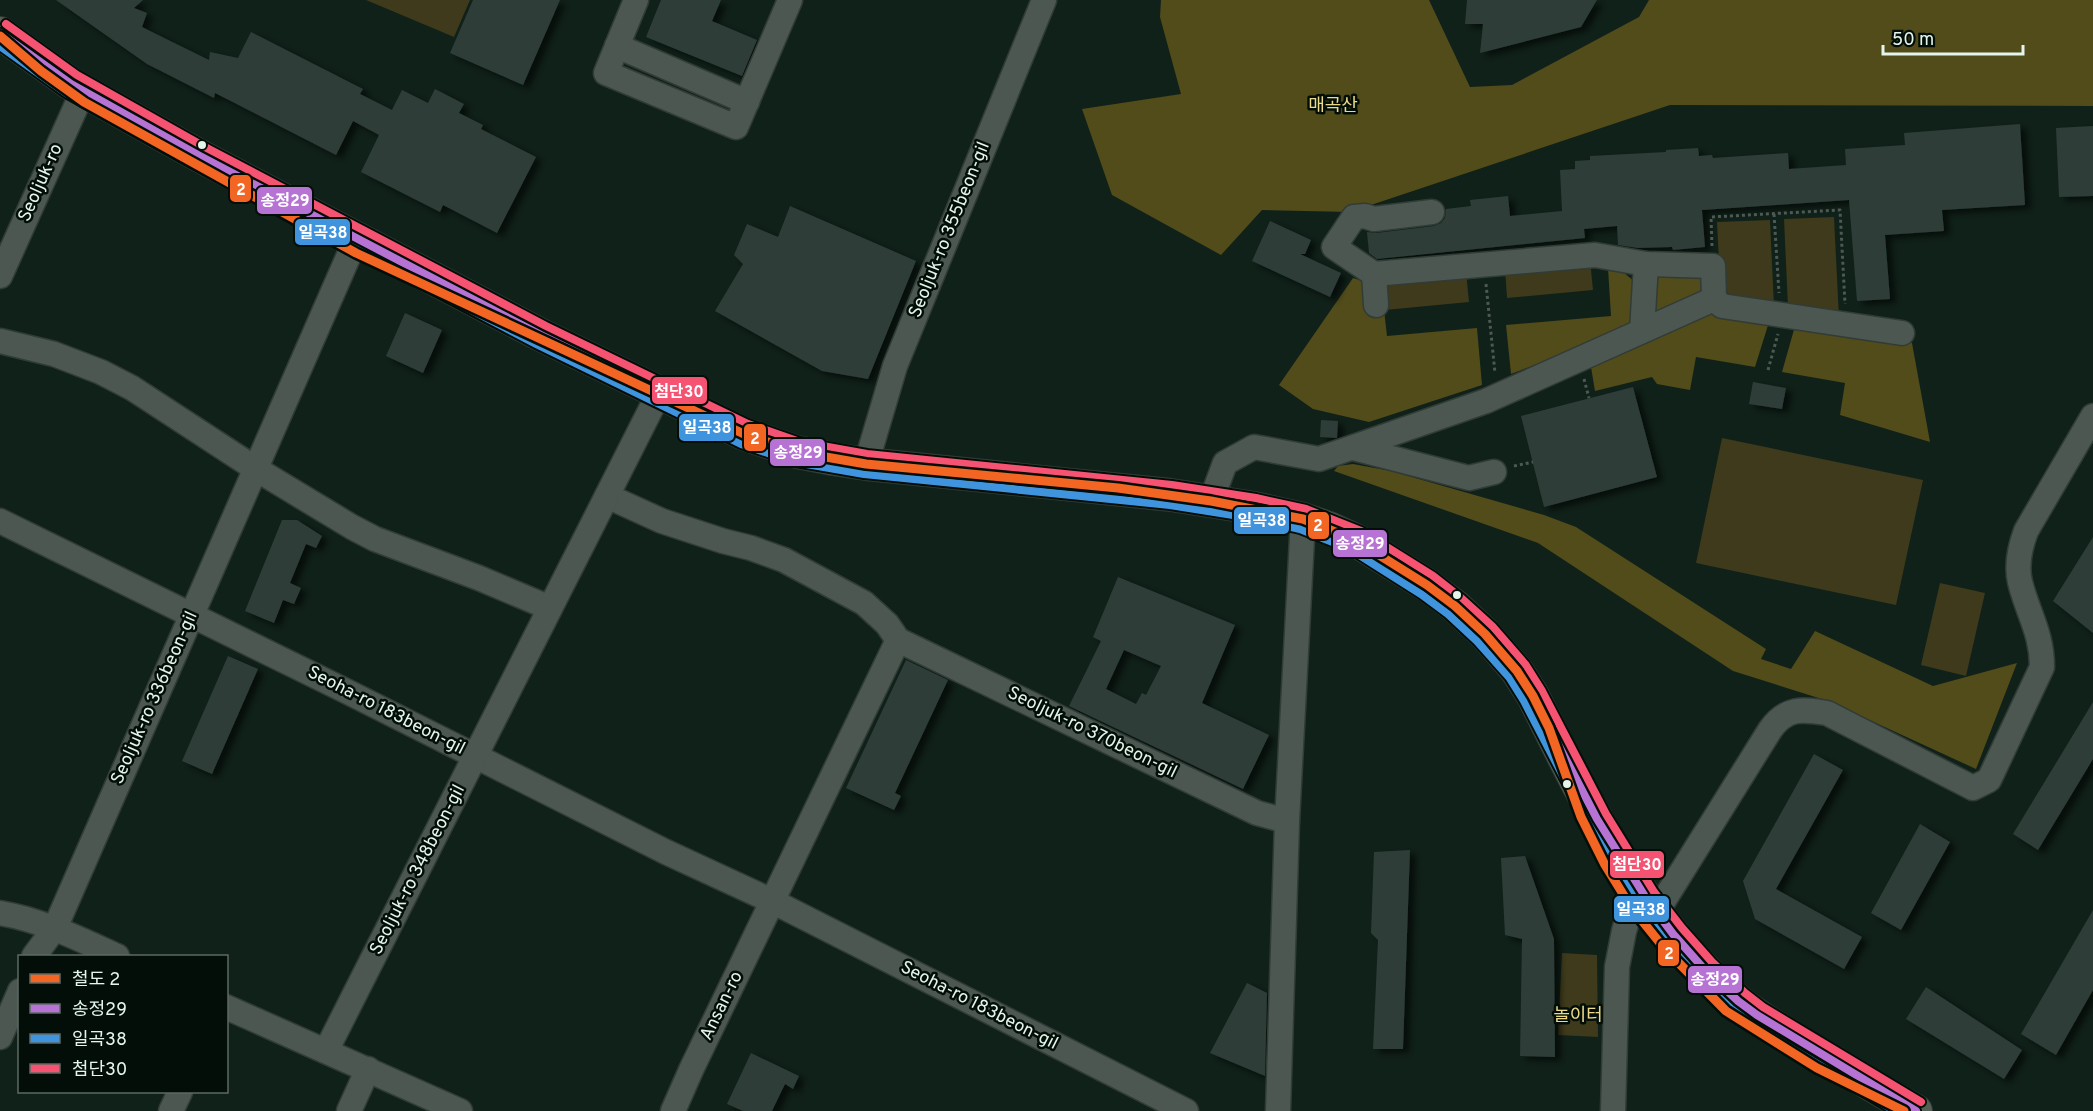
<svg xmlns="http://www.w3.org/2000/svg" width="2093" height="1111" font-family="Overpass,'Noto Sans KR',sans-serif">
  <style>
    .green { fill: #3e3a1b }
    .forest { fill: #524b1a }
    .building { fill: #2d3d39; fill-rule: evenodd; filter: url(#shadow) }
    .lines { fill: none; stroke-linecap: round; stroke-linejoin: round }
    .minor-casing { stroke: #313c37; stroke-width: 27 }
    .major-casing { stroke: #313c37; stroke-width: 34 }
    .path { stroke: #4d5954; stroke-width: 3; stroke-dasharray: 3 3; stroke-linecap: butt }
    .minor { stroke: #4b5750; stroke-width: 24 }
    .major { stroke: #536053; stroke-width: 32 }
    .bus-1-casing { stroke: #030e08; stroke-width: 12 }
    .bus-2-casing { stroke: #030e08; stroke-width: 12 }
    .bus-3-casing { stroke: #030e08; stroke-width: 12 }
    .bus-1 { stroke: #b673d3; stroke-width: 8 }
    .bus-2 { stroke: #4094de; stroke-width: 8 }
    .bus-3 { stroke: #f65372; stroke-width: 8 }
    .rail-1-casing { stroke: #030e08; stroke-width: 14 }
    .rail-1 { stroke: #f26522; stroke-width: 9 }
    .bus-dot { fill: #e4f5eb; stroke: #030e08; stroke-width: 2 }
    .labels { text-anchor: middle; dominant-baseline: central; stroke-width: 5; stroke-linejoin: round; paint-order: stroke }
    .park-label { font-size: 18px; fill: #ebdb88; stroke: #030e08 }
    .street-label { font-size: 18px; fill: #e4f5eb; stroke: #030e08 }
    .line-badge { stroke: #030e08; stroke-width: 2 }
    .badge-label { font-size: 16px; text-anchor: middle; font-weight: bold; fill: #fff }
  </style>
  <defs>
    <filter id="shadow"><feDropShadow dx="6" dy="4" stdDeviation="3" flood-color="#0009"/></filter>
  </defs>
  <rect width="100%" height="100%" fill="#102119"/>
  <g class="green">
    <path d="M366,0H470L454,37Z"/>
    <path d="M1834,217L1839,318L1788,307L1784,219Z"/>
    <path d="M1770,220L1774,307L1721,299L1717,222Z"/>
    <path d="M1590,260L1593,290L1507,298L1505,268Z"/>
    <path d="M1466,272L1469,302L1385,310L1383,279Z"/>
    <path d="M1722,438L1923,480L1896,605L1696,563Z"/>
    <path d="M1940,583L1985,593L1966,676L1921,665Z"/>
    <path d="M1562,953L1597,955L1598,1037L1558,1035Z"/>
  </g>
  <g class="forest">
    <path d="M1161,0H1429L1470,87L1512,85L1639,17L1649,0H2093V106L1670,105L1350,212L1262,210L1221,255L1112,195L1082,109L1181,94L1160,17Z"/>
    <path d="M1617,267L1635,282L1633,328L1511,374L1506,325L1611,316L1608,268Z"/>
    <path d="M1658,273L1690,274L1704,279L1703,296L1652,313Z"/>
    <path d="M1353,278L1363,281L1384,310L1387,336L1477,328L1482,385L1369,422L1313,409L1279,385Z"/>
    <path d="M1707,313L1769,322L1755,367L1696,357L1690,390L1657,384L1652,377L1595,391L1591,367Z"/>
    <path d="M1795,326L1912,343L1930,442L1840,415L1845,383L1782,372Z"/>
    <path d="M1353,464L1391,471L1544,515L1576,527L1766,649L1761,659L1791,669L1815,631L1933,686L2017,663L1976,769L1828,701L1733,671L1538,543L1334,471L1338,466Z"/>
  </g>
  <g class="building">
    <path d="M56,0H143L134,8L147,13L142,27L209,60L210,52L238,58L251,32L363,89L360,94L392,110L402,90L428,103L435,89L464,104L459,113L483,125L481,129L536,157L497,233L443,205L440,212L361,172L379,135L353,121L336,155L215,93L214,98L147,64Z"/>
    <path d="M473,0H560L523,85L450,53Z"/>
    <path d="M661,0H721L712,21L757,40L742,76L646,37Z"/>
    <path d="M1467,0H1597L1581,27L1480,53L1483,24H1465Z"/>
    <path d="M2020,124L2025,205L1942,210L1944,231L1885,235L1890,299L1857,301L1849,200L1702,210L1705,247L1673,250L1672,247L1638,248L1618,245L1617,226L1584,229L1585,238L1377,259L1369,253L1367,232L1376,233L1434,226L1441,223L1445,218L1446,209L1471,206L1470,200L1508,196L1510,216L1562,211L1560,170L1575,169V161L1590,160V156L1666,152V150L1698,148L1699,156L1712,155L1713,158L1788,153L1789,169L1846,165L1845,149L1905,145L1904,133Z"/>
    <path d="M2093,126V196L2059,197L2056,128Z"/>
    <path d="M790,206L916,261L868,379L822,371L715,311L743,264L734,255L747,224L778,237Z"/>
    <path d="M1270,221L1311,240L1305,254H1300L1341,273L1330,297L1252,261Z"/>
    <path d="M405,313L442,330L423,373L386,356Z"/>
    <path d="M1753,382L1786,388L1782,409L1749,404Z"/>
    <path d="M1633,387L1657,477L1544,507L1521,416Z"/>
    <path d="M1321,420L1338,421L1337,438L1320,437Z"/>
    <path d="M282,520H297L322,536L316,548L306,544L290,583L301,588L294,604L283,600L274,623L245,611Z"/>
    <path d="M2093,537V633L2053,601Z"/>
    <path d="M1118,577L1235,625L1202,703L1269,735L1243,789L1069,706L1101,641L1093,637ZM1124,650L1161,666L1146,695L1142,693L1136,704L1106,689Z"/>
    <path d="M228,656L258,669L212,774L182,761Z"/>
    <path d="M906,660L948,680L895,793L901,796L894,810L846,788Z"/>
    <path d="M2093,702V759L2038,850L2013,834Z"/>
    <path d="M1814,754L1843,770L1776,889L1862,937L1844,969L1755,919L1743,881Z"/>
    <path d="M1920,824L1950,842L1901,930L1871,913Z"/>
    <path d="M1410,850L1403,1049H1373L1378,940L1371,933L1374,852Z"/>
    <path d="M1525,856L1554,939L1555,1057L1520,1056L1522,939L1505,935L1501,858Z"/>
    <path d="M2093,910V990L2056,1055L2021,1034Z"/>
    <path d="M1247,983L1267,993L1265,1076L1210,1053Z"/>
    <path d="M1926,987L2022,1050L2004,1079L1906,1019Z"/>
    <path d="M751,1053L799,1076L793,1089L785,1084L772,1111H743L727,1104Z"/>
  </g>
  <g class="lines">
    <g class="minor-casing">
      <g id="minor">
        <path d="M636,0L606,73L736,127L790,0"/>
        <path d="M617,46L747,102"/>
        <path d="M1432,212L1374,219L1365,216L1354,217L1334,247L1374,274L1595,255L1646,264L1713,266L1714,299"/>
        <path d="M1374,274L1376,305"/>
        <path d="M0,276L83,91"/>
        <path d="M1642,331L1646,264"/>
        <path d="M0,341L54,354L101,372L132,388L256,469L352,527L375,539L479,578L550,608"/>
        <path d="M1353,448L1469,478L1494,472"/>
        <path d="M866,464L895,366L1044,0"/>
        <path d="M607,496L662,521L723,541L751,548L784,560L864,603L887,624L898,640"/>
        <path d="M1211,501L1225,463L1254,447L1319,459L1486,401L1714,299L1722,306L1902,333"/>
        <path d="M0,521L348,692L666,852L772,901L1186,1111"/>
        <path d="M898,640L1257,813L1287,821"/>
        <path d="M0,913C42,920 79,939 117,956"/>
        <path d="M1656,913L1770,730C1786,707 1802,709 1827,713L1973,788L1989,780L2042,667C2042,633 2028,614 2020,582C2016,565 2020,547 2026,531L2093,416"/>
        <path d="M34,956L55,928L356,239"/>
        <path d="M226,1007L460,1111"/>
        <path d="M0,1037L20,991"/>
        <path d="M326,1051L659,393"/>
        <path d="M171,1111L180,1092"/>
        <path d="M349,1111L368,1069"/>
        <path d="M673,1111L691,1070L898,640"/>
        <path d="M1278,1111L1287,821L1303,519"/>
        <path d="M1613,1111L1617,967L1624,931L1637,887"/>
      </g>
    </g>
    <g class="major-casing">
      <path id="major" d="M0,33L71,84L198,155L541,335L744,434L797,452L833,459L866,464L1171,495L1254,508L1303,519L1329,528L1355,540L1427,585L1455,606L1485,634L1517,671L1533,696C1587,805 1643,920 1738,1001C1762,1021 1791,1036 1818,1053C1851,1072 1883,1093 1916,1111"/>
    </g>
    <g class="path">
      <path d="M1774,214L1779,293"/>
      <path d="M1712,246L1711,217L1840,210L1845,304"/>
      <path d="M1486,284L1495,373"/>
      <path d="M1768,370L1778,334"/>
      <path d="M1584,379L1589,398"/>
      <path d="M1514,466L1533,462"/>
    </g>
    <use href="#minor" class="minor"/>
    <use href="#major" class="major"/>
    <g class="bus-1-casing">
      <path id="bus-1" d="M0,33L71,84L198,155L541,335L744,434L797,452L866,464L1171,495L1254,508L1303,519L1355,540L1427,585L1455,606L1485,634L1517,671L1533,696L1597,819L1646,898L1673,934L1704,969L1738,1001L1757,1015L1916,1111"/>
    </g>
    <g class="bus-2-casing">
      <path id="bus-2" d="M0,46L66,93L193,164L536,344L741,444L795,462L864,474L1170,505L1252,518L1300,529L1350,549L1421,594L1448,614L1477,641L1509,677L1524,701L1588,824L1637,903L1665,941L1696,976L1731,1009L1751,1024L1895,1111"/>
    </g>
    <g class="bus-3-casing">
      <path id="bus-3" d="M6,24L77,75L203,146L546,326L748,424L800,442L867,454L1172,485L1256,498L1306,509L1361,531L1433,576L1461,598L1493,627L1525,664L1542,691L1606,814L1654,892L1682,928L1712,962L1745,993L1763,1007L1921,1102"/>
    </g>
    <use href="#bus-1" class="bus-1"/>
    <use href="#bus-2" class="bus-2"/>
    <use href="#bus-3" class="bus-3"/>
    <g class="rail-1-casing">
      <path id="rail-1" d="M0,36L41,71L84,102L356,253L744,434L797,452L866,464L1118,488L1211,501L1303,519L1355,540L1427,585L1455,606L1485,634L1517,671L1533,696L1549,728L1581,817L1605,865L1631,907L1664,948L1726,1011L1817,1068L1904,1111"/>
    </g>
    <use href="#rail-1" class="rail-1"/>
  </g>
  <g class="bus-dot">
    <circle cx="202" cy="145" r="5"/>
    <circle cx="1457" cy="595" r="5"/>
    <circle cx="1567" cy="784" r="5"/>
  </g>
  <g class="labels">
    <g class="park-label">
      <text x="1333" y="106">매곡산</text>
      <text x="1578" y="1016">놀이터</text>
    </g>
    <g class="street-label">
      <text transform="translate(41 183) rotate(-66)">Seoljuk-ro</text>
      <text transform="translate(950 230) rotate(-68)">Seoljuk-ro 355beon-gil</text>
      <text transform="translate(155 698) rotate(-66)">Seoljuk-ro 336beon-gil</text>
      <text transform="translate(386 711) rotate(27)">Seoha-ro 183beon-gil</text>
      <text transform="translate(1092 733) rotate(26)">Seoljuk-ro 370beon-gil</text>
      <text transform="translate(418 870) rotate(-63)">Seoljuk-ro 348beon-gil</text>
      <text transform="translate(722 1006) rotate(-64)">Ansan-ro</text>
      <text transform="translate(979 1006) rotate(27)">Seoha-ro 183beon-gil</text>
    </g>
  </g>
  <g class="line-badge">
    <rect x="229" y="174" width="23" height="29" rx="6" fill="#f26522"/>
    <rect x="256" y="186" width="57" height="29" rx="6" fill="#b673d3"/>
    <rect x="294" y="218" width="57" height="28" rx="6" fill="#4094de"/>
    <rect x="651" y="376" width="57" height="29" rx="6" fill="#f65372"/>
    <rect x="678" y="413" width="57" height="29" rx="6" fill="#4094de"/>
    <rect x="743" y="423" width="24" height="29" rx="6" fill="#f26522"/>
    <rect x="769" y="438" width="57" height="29" rx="6" fill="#b673d3"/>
    <rect x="1233" y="506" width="57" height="29" rx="6" fill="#4094de"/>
    <rect x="1307" y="511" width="23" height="29" rx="6" fill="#f26522"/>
    <rect x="1332" y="529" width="56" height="29" rx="6" fill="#b673d3"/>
    <rect x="1609" y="850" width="56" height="29" rx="6" fill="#f65372"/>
    <rect x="1613" y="895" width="57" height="28" rx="6" fill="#4094de"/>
    <rect x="1657" y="939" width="23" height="28" rx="6" fill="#f26522"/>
    <rect x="1687" y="965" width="56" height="29" rx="6" fill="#b673d3"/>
  </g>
  <g class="badge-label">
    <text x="241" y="195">2</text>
    <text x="285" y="206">송정29</text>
    <text x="323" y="238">일곡38</text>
    <text x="679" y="397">첨단30</text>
    <text x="707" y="433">일곡38</text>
    <text x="755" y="444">2</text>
    <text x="798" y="458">송정29</text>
    <text x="1262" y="526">일곡38</text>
    <text x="1318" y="531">2</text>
    <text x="1360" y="549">송정29</text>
    <text x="1637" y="870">첨단30</text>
    <text x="1641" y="915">일곡38</text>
    <text x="1669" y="959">2</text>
    <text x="1715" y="985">송정29</text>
  </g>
  <rect x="18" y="955" width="210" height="138" fill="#030e08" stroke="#5d6a63" stroke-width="1.5"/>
  <rect x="30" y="974" width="30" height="9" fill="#f26522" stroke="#5d6a63" stroke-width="1.5"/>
  <text x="72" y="985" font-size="18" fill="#e4f5eb">철도 2</text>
  <rect x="30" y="1004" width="30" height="9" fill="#b673d3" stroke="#5d6a63" stroke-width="1.5"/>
  <text x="72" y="1015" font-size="18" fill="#e4f5eb">송정29</text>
  <rect x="30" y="1034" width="30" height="9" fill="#4094de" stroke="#5d6a63" stroke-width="1.5"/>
  <text x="72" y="1045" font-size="18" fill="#e4f5eb">일곡38</text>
  <rect x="30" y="1064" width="30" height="9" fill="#f65372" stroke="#5d6a63" stroke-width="1.5"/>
  <text x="72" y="1075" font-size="18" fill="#e4f5eb">첨단30</text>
  <path d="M1883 45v9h140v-9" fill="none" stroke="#e4f5eb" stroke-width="3"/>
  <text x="1892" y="45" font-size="18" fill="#e4f5eb" stroke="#030e08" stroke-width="4.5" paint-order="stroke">50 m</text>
</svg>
